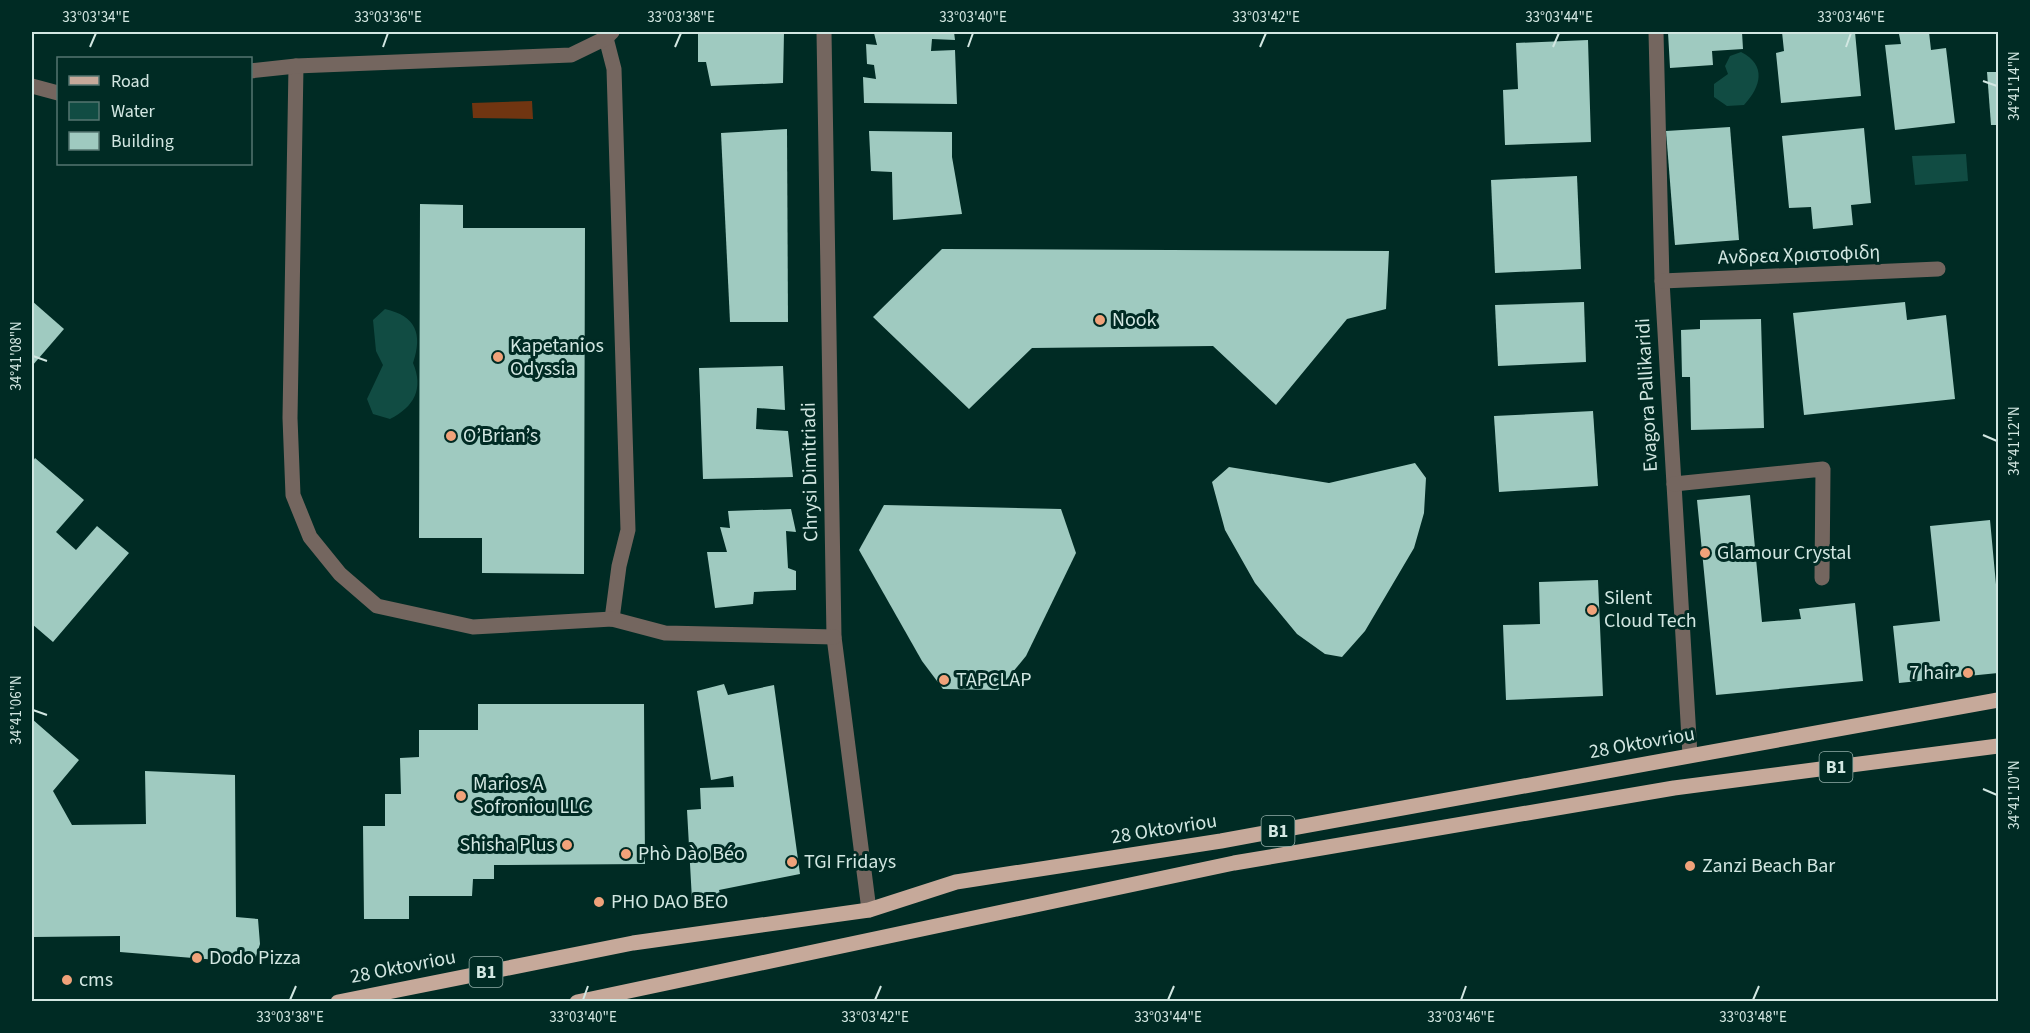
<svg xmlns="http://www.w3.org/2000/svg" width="2030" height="1033" font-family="'Source Sans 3',sans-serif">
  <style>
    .green { fill: #703511 }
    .water { fill: #114c43 }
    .building { fill: #9fcac0 }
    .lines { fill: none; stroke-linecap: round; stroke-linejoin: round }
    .minor { stroke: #74665f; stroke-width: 15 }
    .major { stroke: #c6a99a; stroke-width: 15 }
    .ticks { fill: none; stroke: #d2e7e2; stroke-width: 2 }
    .poi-dot { fill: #f0a27a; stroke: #002b24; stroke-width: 2 }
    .labels { text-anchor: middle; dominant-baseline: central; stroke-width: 6; stroke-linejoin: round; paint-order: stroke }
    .shield { fill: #002b24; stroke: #93afa9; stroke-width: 1.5 }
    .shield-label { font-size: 18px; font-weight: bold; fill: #d2e7e2 }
    .street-label { font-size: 20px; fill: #d2e7e2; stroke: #002b24 }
    .poi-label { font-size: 20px; fill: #d2e7e2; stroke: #002b24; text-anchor: start }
    .neatline { fill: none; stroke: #d2e7e2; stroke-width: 2 }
    .ticks-label { font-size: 15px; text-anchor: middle; fill: #d2e7e2 }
  </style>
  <rect width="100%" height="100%" fill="#002b24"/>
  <path class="green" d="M532,101L533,119L473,118L472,103Z"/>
  <g class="water">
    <path d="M1741,52C1767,65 1761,87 1744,105L1727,106L1714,97V84L1728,74L1725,66L1730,56Z"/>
    <path d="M1966,154L1968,181L1915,185L1912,156Z"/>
    <path d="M385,309C416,316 423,334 413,363C424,389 414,407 390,419L373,414L367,399L383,365L376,351L373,320Z"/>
  </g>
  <g class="building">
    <path d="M698,32H784L783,83L711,86L706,62H698Z"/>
    <path d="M865,32H954L955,40L932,39L931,51L955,50L957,104L864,103L863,77L876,79L874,65L867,64L866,44L877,45L874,33L865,34Z"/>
    <path d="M1668,32H1742L1743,49L1712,51L1713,65L1670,68Z"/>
    <path d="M1782,32H1855L1861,96L1781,103L1776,53L1784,51Z"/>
    <path d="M1929,32L1931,50L1946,48L1955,123L1895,130L1885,45L1901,44L1899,34Z"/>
    <path d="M1588,40L1591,142L1505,145L1503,90L1518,89L1516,43Z"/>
    <path d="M1987,72H1998V125H1991Z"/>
    <path d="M1730,127L1739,240L1675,245L1666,131Z"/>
    <path d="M1864,128L1871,203L1851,205L1853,225L1813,229L1811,207L1789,208L1782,136Z"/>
    <path d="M787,129L788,322H730L721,133Z"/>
    <path d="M869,131L952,132V157L962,214L893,220L892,172L871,171Z"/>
    <path d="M1577,176L1581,269L1495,273L1491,180Z"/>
    <path d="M420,204L463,205V228H585L584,574L482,573V538H419Z"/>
    <path d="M942,249L1389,251L1386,309L1347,319L1276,405L1213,346L1032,348L969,409L873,317Z"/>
    <path d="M32,301L64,329L32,366Z"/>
    <path d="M1584,302L1586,362L1498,366L1495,305Z"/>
    <path d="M1905,302L1907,320L1946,315L1955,399L1804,415L1793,313Z"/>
    <path d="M1761,319L1764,428L1691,430L1690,377H1682L1681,330L1700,329V320Z"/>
    <path d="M783,366L785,410L757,408L756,429L788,431L793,477L703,479L699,368Z"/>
    <path d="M1593,411L1598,486L1499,492L1494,416Z"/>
    <path d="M35,458L84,500L56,532L76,550L97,526L129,553L53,642L32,624V463Z"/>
    <path d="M1415,463L1426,478L1424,513L1414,548L1365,631L1342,657L1325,654L1297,634L1255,583L1225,530L1212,482L1229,467L1329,483Z"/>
    <path d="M1750,495L1762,622L1801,619L1799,609L1855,603L1863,681L1716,695L1697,500Z"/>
    <path d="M884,505L1061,509L1076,553L1026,656L998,690L943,689L922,661L859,550Z"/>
    <path d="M791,509L796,532L786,531L788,568L796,571V590L754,592L753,604L715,608L707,552H727L720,527L730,528L728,511Z"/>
    <path d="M1990,520L1998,606V673L1899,683L1893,626L1940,621L1930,526Z"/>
    <path d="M1598,580L1603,696L1506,700L1503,625L1540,624L1539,582Z"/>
    <path d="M724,684L728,695L774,685L800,874L719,890L722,901L692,900L687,810L701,809L700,788L734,787L733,776L711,780L697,691Z"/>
    <path d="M478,704H644L645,864L494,865V879H473L472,896H409V919H364L363,826H385V794H401L400,758L419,757V730H478Z"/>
    <path d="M32,719L79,760L53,791L72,825L146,824L145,771L235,775L236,917L258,919L260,944L254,963L120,952V936L34,937L32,935V891L34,889L32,885Z"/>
  </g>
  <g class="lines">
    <g class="minor">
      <path d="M824,32L834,637L869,910"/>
      <path d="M1656,32L1662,281L1690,755"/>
      <path d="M606,38L614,69L628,530L619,566L612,619"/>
      <path d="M296,66L290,418L293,495L310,537L340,574L377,606L473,627L612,619L665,633L834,637"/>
      <path d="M250,71L296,66L571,55L606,38L612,32"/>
      <path d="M32,86L58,93"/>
      <path d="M1662,281L1938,269"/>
      <path d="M1674,484L1823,469L1822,578"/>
    </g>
    <g class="major">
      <path d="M338,1002L633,943L869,910L956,882L1221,841L1998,700"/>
      <path d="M577,1002L1234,863L1674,788L1998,746"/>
    </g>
  </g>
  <path class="ticks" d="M90,47L96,33M383,47L388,33M675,47L681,33M968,47L973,33M1260,47L1266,33M1553,47L1559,33M1846,47L1851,33M1983,81L1997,86M33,356L47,361M1983,435L1997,441M33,710L47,715M1983,789L1997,795M290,1000L296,986M583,1000L588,986M875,1000L881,986M1168,1000L1174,986M1461,1000L1466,986M1753,1000L1759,986"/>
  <g class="poi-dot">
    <circle cx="1100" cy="320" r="6"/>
    <circle cx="498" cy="357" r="6"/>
    <circle cx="451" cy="436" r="6"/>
    <circle cx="1705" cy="553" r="6"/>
    <circle cx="1592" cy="610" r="6"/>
    <circle cx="1968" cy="673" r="6"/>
    <circle cx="944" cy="680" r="6"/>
    <circle cx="461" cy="796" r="6"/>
    <circle cx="567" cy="845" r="6"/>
    <circle cx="626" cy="854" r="6"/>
    <circle cx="792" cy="862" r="6"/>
    <circle cx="1690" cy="866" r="6"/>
    <circle cx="599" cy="902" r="6"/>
    <circle cx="197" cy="958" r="6"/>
    <circle cx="67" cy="980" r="6"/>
  </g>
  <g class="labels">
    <g class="shield">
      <rect x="1819.5" y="752" width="33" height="30" rx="4.5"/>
      <rect x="1261.5" y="816" width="33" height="30" rx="4.5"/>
      <rect x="469.5" y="957" width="33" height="30" rx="4.5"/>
    </g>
    <g class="shield-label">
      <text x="1836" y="767">B1</text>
      <text x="1278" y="831">B1</text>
      <text x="486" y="972">B1</text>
    </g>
    <g class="street-label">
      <text transform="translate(1799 255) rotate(-2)">Ανδρεα Χριστοφιδη</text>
      <text transform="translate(1647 395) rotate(-93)">Evagora Pallikaridi</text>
      <text transform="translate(810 472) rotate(-91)">Chrysi Dimitriadi</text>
      <text transform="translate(1642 743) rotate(-10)">28 Oktovriou</text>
      <text transform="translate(1164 829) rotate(-9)">28 Oktovriou</text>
      <text transform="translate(403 967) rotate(-11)">28 Oktovriou</text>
    </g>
    <g class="poi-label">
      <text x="1112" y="320">Nook</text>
      <text x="510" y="346">Kapetanios<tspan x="510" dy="23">Odyssia</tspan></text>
      <text x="463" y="436">O’Brian’s</text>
      <text x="1717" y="553">Glamour Crystal</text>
      <text x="1604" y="598">Silent<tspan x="1604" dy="23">Cloud Tech</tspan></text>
      <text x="1956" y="673" text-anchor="end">7 hair</text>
      <text x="956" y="680">TAPCLAP</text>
      <text x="473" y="784">Marios A<tspan x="473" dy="23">Sofroniou LLC</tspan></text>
      <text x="555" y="845" text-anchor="end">Shisha Plus</text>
      <text x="638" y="854">Phò Dào Béo</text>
      <text x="804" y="862">TGI Fridays</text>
      <text x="1702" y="866">Zanzi Beach Bar</text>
      <text x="611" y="902">PHO DAO BEO</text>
      <text x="209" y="958">Dodo Pizza</text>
      <text x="79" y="980">cms</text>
    </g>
  </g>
  <rect width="2030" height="1033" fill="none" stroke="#002b24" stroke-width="66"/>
  <rect x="57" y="57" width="195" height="108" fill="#002b24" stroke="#547670" stroke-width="1.5"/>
  <rect x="69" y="76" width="30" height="9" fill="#c6a99a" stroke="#547670" stroke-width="1.5"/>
  <text x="111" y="87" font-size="18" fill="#d2e7e2">Road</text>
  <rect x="69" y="102" width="30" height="18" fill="#114c43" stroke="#547670" stroke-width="1.5"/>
  <text x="111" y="117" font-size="18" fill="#d2e7e2">Water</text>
  <rect x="69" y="132" width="30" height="18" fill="#9fcac0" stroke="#547670" stroke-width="1.5"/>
  <text x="111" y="147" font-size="18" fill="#d2e7e2">Building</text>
  <rect x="33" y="33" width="1964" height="967" class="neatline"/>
  <g class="ticks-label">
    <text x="96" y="22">33°03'34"E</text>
    <text x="388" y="22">33°03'36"E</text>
    <text x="681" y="22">33°03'38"E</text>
    <text x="973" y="22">33°03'40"E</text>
    <text x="1266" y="22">33°03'42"E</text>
    <text x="1559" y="22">33°03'44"E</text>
    <text x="1851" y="22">33°03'46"E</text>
    <text transform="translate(2014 86) rotate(-90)" y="5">34°41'14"N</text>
    <text transform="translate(16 356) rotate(-90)" y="5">34°41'08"N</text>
    <text transform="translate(2014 441) rotate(-90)" y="5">34°41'12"N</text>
    <text transform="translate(16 710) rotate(-90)" y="5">34°41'06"N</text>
    <text transform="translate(2014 795) rotate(-90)" y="5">34°41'10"N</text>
    <text x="290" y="1022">33°03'38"E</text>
    <text x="583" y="1022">33°03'40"E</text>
    <text x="875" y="1022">33°03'42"E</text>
    <text x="1168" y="1022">33°03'44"E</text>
    <text x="1461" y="1022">33°03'46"E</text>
    <text x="1753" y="1022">33°03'48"E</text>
  </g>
</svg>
